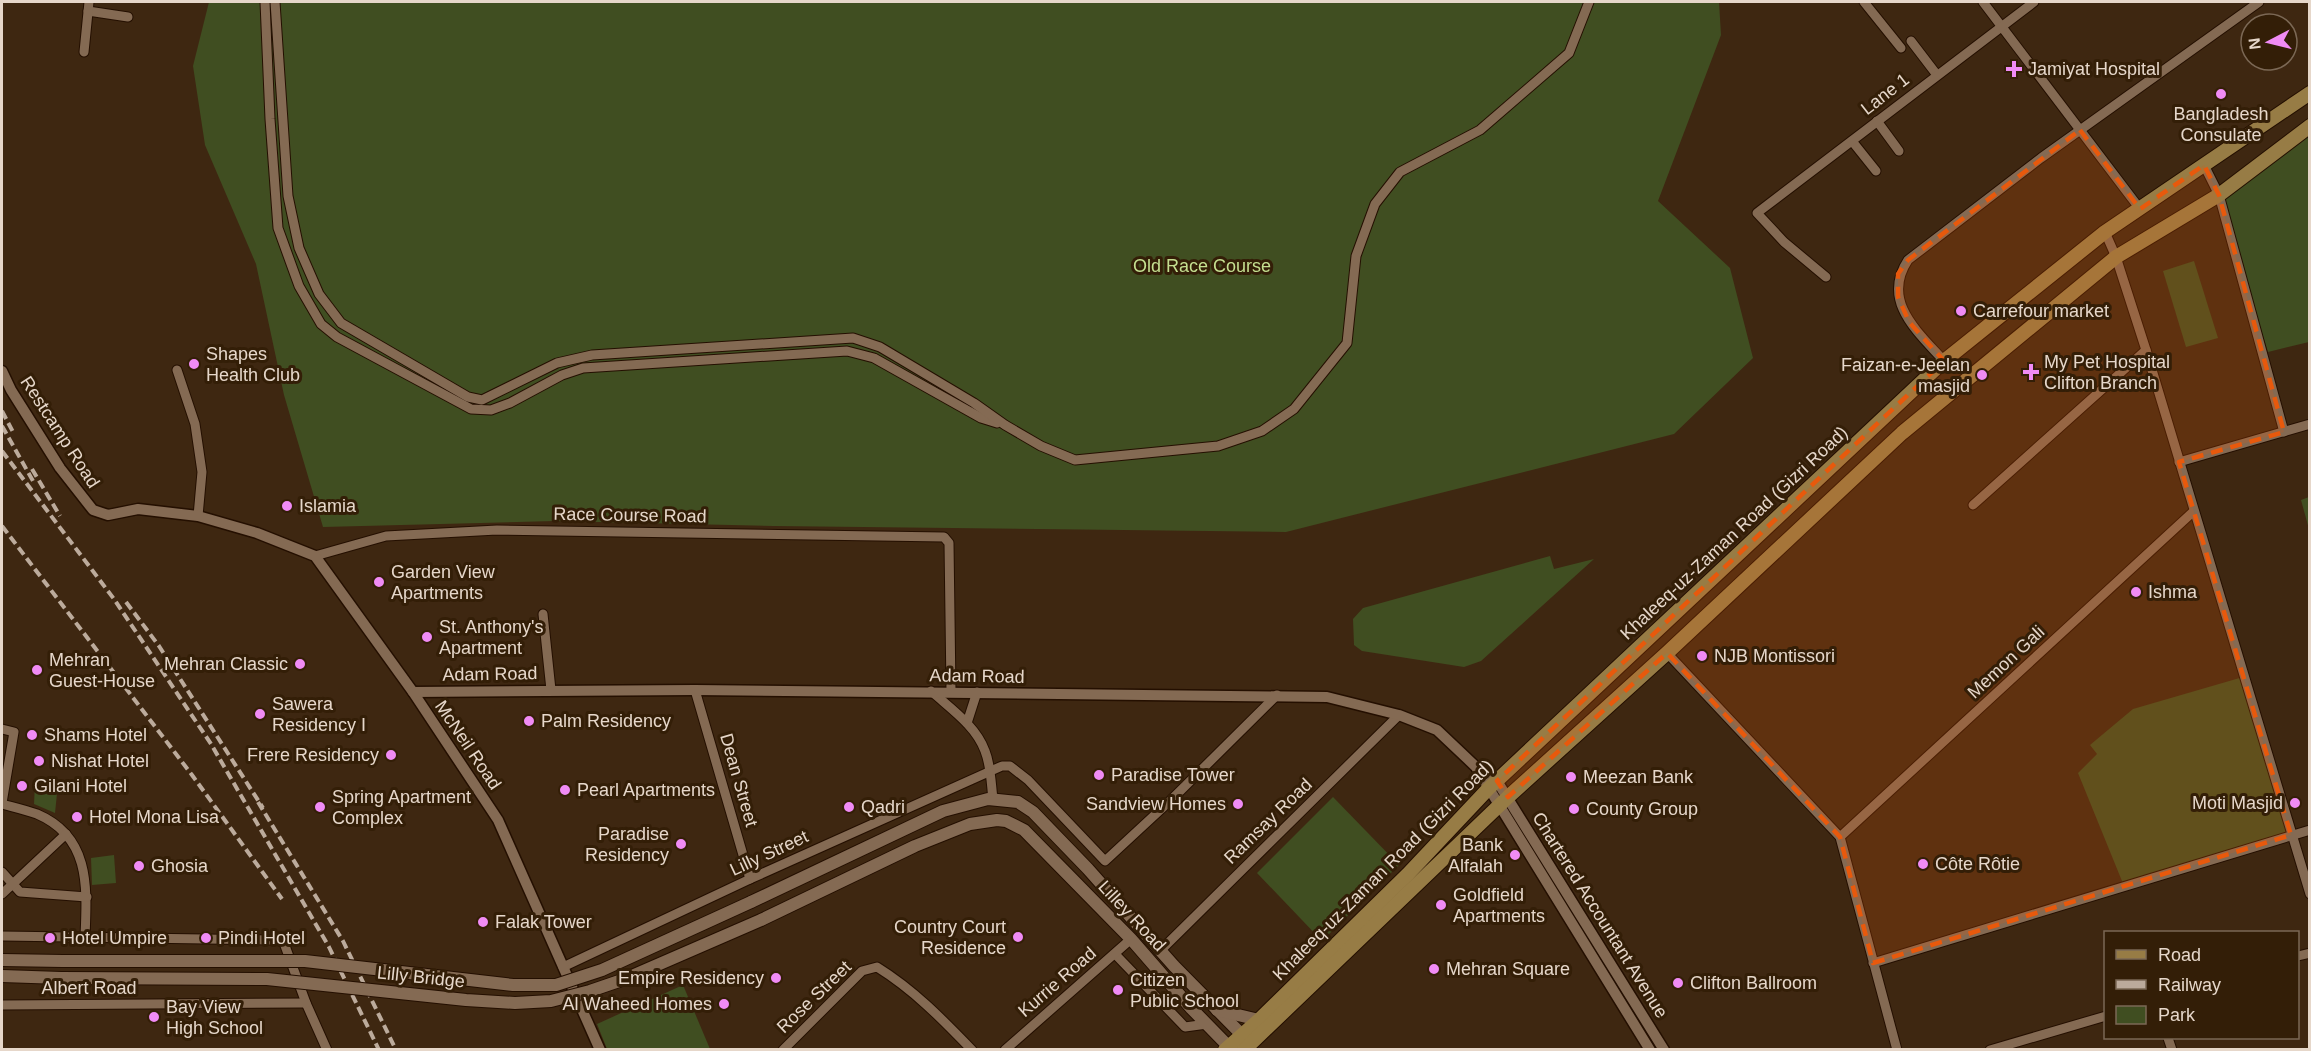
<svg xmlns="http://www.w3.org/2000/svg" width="2311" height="1051" font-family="Helvetica,sans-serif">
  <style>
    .green { fill: #404e21 }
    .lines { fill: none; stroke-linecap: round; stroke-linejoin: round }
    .minor-casing { stroke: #240f00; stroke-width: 11 }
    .tertiary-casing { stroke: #240f00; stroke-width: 13 }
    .secondary-casing { stroke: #240f00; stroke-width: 14 }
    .primary-casing { stroke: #240f00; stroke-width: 16 }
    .minor { stroke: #846a53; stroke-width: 9 }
    .tertiary { stroke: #846a53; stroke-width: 10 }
    .secondary { stroke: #846a53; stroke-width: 12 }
    .primary { stroke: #977c45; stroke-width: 14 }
    .rail { stroke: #bcab9c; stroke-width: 4; stroke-dasharray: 9 4.5; stroke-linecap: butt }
    .secondary-bridge-casing { stroke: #240f00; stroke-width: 14; stroke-linecap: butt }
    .secondary-bridge { stroke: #846a53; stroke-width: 12 }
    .marked { fill: #e8590c; fill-opacity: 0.2; stroke: #e8590c; stroke-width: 4.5; stroke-dasharray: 12 8; stroke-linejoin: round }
    .poi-dot { fill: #f08bf5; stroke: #331e07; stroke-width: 2 }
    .labels { text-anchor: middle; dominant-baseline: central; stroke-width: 6; stroke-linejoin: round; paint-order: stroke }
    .poi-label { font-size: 18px; fill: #e6d7ca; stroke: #331e07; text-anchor: start }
    .street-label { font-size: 18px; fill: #e6d7ca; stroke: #331e07 }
    .park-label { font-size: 18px; fill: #c4df90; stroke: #331e07 }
  </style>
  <rect width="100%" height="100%" fill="#3e2711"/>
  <g class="green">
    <path d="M209,2H1719L1721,35L1658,201L1730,268L1753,358L1674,434L1286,532L774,526L554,521L323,527L284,395L256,264L205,145L193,66Z"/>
    <path d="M2309,126V342L2268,352L2219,195Z"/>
    <path d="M2194,261L2218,338L2186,347L2163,271Z"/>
    <path d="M2309,497H2310L2309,529L2301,500Z"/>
    <path d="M1550,556L1554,569L1594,559L1481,661L1464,667L1362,651L1354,645L1353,619L1363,608Z"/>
    <path d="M2243,677L2291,835L2124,886L2078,773L2097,754L2090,745L2133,709Z"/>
    <path d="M35,783L58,784L55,813L34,804Z"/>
    <path d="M1333,797L1399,865L1322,941L1257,873Z"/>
    <path d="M114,855L116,883L92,885L91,858Z"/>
    <path d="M683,985L710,1049H607L597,1024Z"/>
  </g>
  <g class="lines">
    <g class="minor-casing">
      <g id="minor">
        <path d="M265,2L270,119L278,228L299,286L321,324L337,337L471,409L491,410L510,403L562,375L583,368L847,351L874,358L981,418L997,423"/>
        <path d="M275,2L288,196L299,248L319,294L341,323L468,397L482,400L557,363L592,355L853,338L880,347L974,403L1005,425L1041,446L1075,460L1218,446L1262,431L1294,409L1347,343L1356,256L1375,204L1400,172L1480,130L1569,53L1589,2"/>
        <path d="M1864,2L1901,48"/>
        <path d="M1983,2L2140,209"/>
        <path d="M88,11L128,17"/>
        <path d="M1911,41L1937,75"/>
        <path d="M84,52L89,2"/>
        <path d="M1877,121L1899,151"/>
        <path d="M1852,141L1876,171"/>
        <path d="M2204,165L2219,195L2284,432"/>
        <path d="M2105,232L2116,257L2146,350L2310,894"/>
        <path d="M1826,277L1784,242L1757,213L2034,2"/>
        <path d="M1944,361C1917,331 1881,301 1908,260L2041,158L2259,2"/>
        <path d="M177,370L195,424L202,472L198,516"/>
        <path d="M2179,462L2310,424"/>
        <path d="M1973,505L2146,350"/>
        <path d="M315,556L386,536L497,530L944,537L949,543L951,691"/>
        <path d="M543,614L551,690"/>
        <path d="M1667,653L1840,837L1897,1050"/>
        <path d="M695,690L750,879"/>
        <path d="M931,691C951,709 976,726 985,751C991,766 991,783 993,799"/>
        <path d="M967,723L977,692"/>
        <path d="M2,729L14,732L2,803"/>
        <path d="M2,804C13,807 26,810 37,814C91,837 87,888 85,937"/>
        <path d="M1840,837L2194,511"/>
        <path d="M2,872L20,892L87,897"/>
        <path d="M2,894L66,834"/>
        <path d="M2,936L278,940L284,943L306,1003L327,1050"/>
        <path d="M1160,951L1399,715"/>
        <path d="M1115,954L1185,1027L1207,1024"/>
        <path d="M2298,956L2310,953"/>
        <path d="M1873,963L2310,830"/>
        <path d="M563,967L750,879L1002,766H1010L1028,780L1105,861L1172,799L1277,695"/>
        <path d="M2,1005L306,1003"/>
        <path d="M2168,1038L2172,1050"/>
        <path d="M783,1050L862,971L877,967C914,990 942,1019 972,1050"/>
        <path d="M1005,1050L1131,939"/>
        <path d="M1990,1050L2106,1016"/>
      </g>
    </g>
    <g class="tertiary-casing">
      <g id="tertiary">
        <path d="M2,371L11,390L60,468L93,510L108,515L138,509L198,516L257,533L315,556L413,692L498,820L600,1050"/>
        <path d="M413,692L695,690L1327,697L1399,715L1437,730L1475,766L1497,781L1664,1050"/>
        <path d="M1477,769L1650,1050"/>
      </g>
    </g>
    <g class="secondary-casing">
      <g id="secondary">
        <path d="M751,902L943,811L988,799L1018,802L1033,812L1088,869L1174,966L1249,1042"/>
        <path d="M761,920L915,846L970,824L997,820L1006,821L1024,830L1131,939L1191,1008L1232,1050"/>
        <path d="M2,960L63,961"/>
        <path d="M2,976L61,978"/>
        <path d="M1217,1010L1259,1020"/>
      </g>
    </g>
    <g class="primary-casing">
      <g id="primary">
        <path d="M1225,1050L1259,1020L1408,874L1488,789L1944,361L2105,232L2310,93"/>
        <path d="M1244,1050L1508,797L1667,653L1902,433L2116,257L2219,195L2310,126"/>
      </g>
    </g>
    <use href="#minor" class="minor"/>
    <use href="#tertiary" class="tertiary"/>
    <use href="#secondary" class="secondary"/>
    <use href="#primary" class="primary"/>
    <g class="rail">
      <path d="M2,411L13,432"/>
      <path d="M2,426L33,481"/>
      <path d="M2,451L114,599L211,744L329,947L379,1050"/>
      <path d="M32,469L60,516"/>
      <path d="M2,526L192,775L282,899"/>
      <path d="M126,602L159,646L263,808"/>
      <path d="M258,802L343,941L396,1050"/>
    </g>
    <g class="secondary-bridge-casing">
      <g id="secondary-bridge">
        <path d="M63,961H305L513,985H556L602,970L751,902"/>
        <path d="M61,978L267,979L466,1000L515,1003L551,1001L590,991L625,979L761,920"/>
      </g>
    </g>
    <use href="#secondary-bridge" class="secondary-bridge"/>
  </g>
  <path class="marked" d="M2080,130L2140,209L2204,165L2219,195L2284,432L2179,462L2291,835L1873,963L1840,837L1667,653L1508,797L1497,781L1944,361L1909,322L1898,297V274L1908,260Z"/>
  <g class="poi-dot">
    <path d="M2011 60h6v6h6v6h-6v6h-6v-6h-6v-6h6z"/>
    <circle cx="2221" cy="94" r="6"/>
    <circle cx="1961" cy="311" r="6"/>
    <circle cx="194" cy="364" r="6"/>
    <path d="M2028 363h6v6h6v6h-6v6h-6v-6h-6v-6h6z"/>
    <circle cx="1982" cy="375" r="6"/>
    <circle cx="287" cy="506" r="6"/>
    <circle cx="379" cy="582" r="6"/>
    <circle cx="2136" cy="592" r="6"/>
    <circle cx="427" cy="637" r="6"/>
    <circle cx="1702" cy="656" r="6"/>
    <circle cx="300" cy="664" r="6"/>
    <circle cx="37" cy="670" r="6"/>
    <circle cx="260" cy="714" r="6"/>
    <circle cx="529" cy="721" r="6"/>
    <circle cx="32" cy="735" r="6"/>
    <circle cx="391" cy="755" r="6"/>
    <circle cx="39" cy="761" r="6"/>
    <circle cx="1099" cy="775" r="6"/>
    <circle cx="1571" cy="777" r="6"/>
    <circle cx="22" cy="786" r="6"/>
    <circle cx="565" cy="790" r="6"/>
    <circle cx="2295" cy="803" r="6"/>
    <circle cx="1238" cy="804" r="6"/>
    <circle cx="320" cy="807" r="6"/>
    <circle cx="849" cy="807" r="6"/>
    <circle cx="1574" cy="809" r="6"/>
    <circle cx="77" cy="817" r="6"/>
    <circle cx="681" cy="844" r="6"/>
    <circle cx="1515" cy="855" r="6"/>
    <circle cx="1923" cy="864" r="6"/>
    <circle cx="139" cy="866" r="6"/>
    <circle cx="1441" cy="905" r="6"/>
    <circle cx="483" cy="922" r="6"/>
    <circle cx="1018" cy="937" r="6"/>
    <circle cx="50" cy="938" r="6"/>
    <circle cx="206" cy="938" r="6"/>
    <circle cx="1434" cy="969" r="6"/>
    <circle cx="776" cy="978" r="6"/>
    <circle cx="1678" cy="983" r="6"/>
    <circle cx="1118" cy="990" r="6"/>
    <circle cx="724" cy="1004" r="6"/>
    <circle cx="154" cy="1017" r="6"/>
  </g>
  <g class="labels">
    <g class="poi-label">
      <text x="2028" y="69">Jamiyat Hospital</text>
      <text x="2221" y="114" text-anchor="middle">Bangladesh<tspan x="2221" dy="21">Consulate</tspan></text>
      <text x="1973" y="311">Carrefour market</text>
      <text x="206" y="354">Shapes<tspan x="206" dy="21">Health Club</tspan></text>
      <text x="2044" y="362">My Pet Hospital<tspan x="2044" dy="21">Clifton Branch</tspan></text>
      <text x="1970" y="365" text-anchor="end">Faizan-e-Jeelan<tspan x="1970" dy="21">masjid</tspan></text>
      <text x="299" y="506">Islamia</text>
      <text x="391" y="572">Garden View<tspan x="391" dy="21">Apartments</tspan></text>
      <text x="2148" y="592">Ishma</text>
      <text x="439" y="627">St. Anthony's<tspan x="439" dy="21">Apartment</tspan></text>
      <text x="1714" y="656">NJB Montissori</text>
      <text x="49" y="660">Mehran<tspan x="49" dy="21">Guest-House</tspan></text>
      <text x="288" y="664" text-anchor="end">Mehran Classic</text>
      <text x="272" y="704">Sawera<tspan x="272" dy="21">Residency I</tspan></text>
      <text x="541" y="721">Palm Residency</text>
      <text x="44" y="735">Shams Hotel</text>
      <text x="379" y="755" text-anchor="end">Frere Residency</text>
      <text x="51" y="761">Nishat Hotel</text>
      <text x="1111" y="775">Paradise Tower</text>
      <text x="1583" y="777">Meezan Bank</text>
      <text x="34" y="786">Gilani Hotel</text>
      <text x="577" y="790">Pearl Apartments</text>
      <text x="332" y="797">Spring Apartment<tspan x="332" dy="21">Complex</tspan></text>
      <text x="2283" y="803" text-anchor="end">Moti Masjid</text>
      <text x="1226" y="804" text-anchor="end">Sandview Homes</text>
      <text x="861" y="807">Qadri</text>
      <text x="1586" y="809">County Group</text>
      <text x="89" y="817">Hotel Mona Lisa</text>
      <text x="669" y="834" text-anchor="end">Paradise<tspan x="669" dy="21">Residency</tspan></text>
      <text x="1503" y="845" text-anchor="end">Bank<tspan x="1503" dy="21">Alfalah</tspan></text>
      <text x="1935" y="864">Côte Rôtie</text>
      <text x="151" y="866">Ghosia</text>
      <text x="1453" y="895">Goldfield<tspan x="1453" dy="21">Apartments</tspan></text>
      <text x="495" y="922">Falak Tower</text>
      <text x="1006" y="927" text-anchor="end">Country Court<tspan x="1006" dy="21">Residence</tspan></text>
      <text x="62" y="938">Hotel Umpire</text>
      <text x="218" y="938">Pindi Hotel</text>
      <text x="1446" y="969">Mehran Square</text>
      <text x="764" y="978" text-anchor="end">Empire Residency</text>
      <text x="1130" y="980">Citizen<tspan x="1130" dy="21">Public School</tspan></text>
      <text x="1690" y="983">Clifton Ballroom</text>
      <text x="712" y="1004" text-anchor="end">Al Waheed Homes</text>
      <text x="166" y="1007">Bay View<tspan x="166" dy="21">High School</tspan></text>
    </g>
    <g class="street-label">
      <text transform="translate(1885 94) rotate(-38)">Lane 1</text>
      <text transform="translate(60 432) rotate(57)">Restcamp Road</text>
      <text transform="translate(630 515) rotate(1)">Race Course Road</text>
      <text transform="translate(1734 533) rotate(-43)">Khaleeq-uz-Zaman Road (Gizri Road)</text>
      <text transform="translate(2006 662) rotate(-43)">Memon Gali</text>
      <text transform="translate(490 674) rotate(-1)">Adam Road</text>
      <text transform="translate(977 676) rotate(1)">Adam Road</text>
      <text transform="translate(468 745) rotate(56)">McNeil Road</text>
      <text transform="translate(739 780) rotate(74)">Dean Street</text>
      <text transform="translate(1268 821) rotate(-44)">Ramsay Road</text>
      <text transform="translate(769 853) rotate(-25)">Lilly Street</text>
      <text transform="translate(1383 870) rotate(-45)">Khaleeq-uz-Zaman Road (Gizri Road)</text>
      <text transform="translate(1600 915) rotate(58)">Chartered Accountant Avenue</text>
      <text transform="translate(1132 916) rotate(47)">Lilley Road</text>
      <text transform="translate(421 977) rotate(6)">Lilly Bridge</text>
      <text transform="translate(1057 982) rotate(-41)">Kurrie Road</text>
      <text x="89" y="988">Albert Road</text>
      <text transform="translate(814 997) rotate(-44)">Rose Street</text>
    </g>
    <g class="park-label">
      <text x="1202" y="266">Old Race Course</text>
    </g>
  </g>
  <rect width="2311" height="1051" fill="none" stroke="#e6d7ca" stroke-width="6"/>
  <rect x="2104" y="931" width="195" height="108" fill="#331e07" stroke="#7b6855" stroke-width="1.5"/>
  <rect x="2116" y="950" width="30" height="9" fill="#977c45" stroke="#7b6855" stroke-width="1.5"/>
  <text x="2158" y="961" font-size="18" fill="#e6d7ca">Road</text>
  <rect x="2116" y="980" width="30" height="9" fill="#bcab9c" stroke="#7b6855" stroke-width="1.5"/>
  <text x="2158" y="991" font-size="18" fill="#e6d7ca">Railway</text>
  <rect x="2116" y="1006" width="30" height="18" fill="#404e21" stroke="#7b6855" stroke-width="1.5"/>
  <text x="2158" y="1021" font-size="18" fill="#e6d7ca">Park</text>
  <g transform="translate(2269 42) rotate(263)"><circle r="28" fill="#331e07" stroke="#7b6855" stroke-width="1.5"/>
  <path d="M0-4.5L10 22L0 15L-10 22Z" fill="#f08bf5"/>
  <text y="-9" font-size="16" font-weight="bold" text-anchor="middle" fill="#e6d7ca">N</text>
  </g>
</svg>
